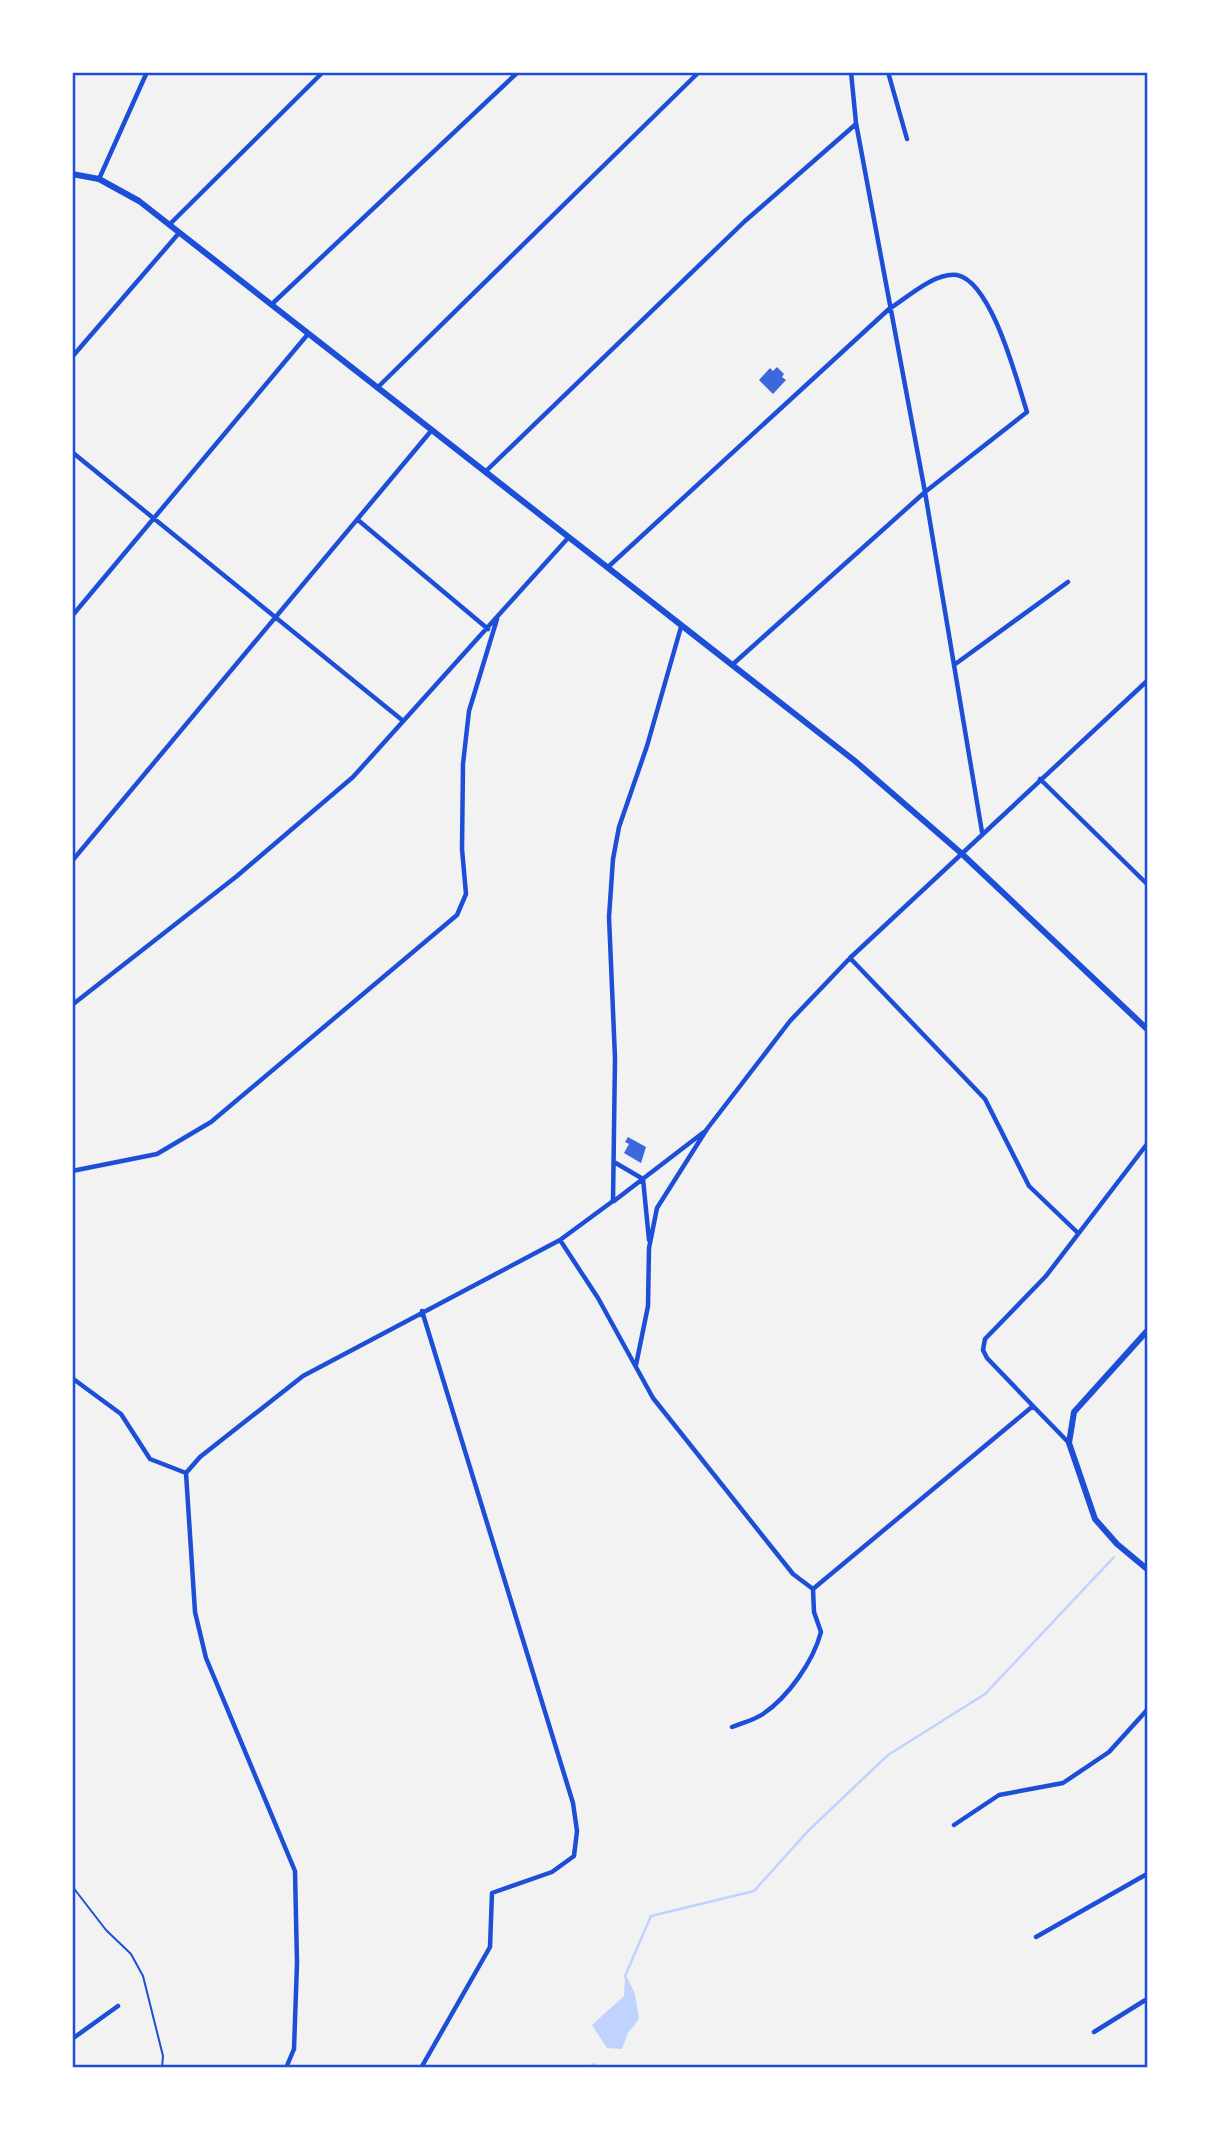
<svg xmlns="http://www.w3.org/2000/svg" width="1219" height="2140" viewBox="0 0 1219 2140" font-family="Barlow,sans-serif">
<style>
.water{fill:#bfd3fe}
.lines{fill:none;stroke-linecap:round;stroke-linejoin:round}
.stream{stroke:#bfd3fe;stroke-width:2.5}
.building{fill:#3d67dc}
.path{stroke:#1d4ed8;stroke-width:2}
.minor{stroke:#1d4ed8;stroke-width:4.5}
.tertiary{stroke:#1d4ed8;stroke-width:6}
.neatline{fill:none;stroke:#1d4ed8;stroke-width:2.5}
</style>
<rect width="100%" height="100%" fill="#f2f2f2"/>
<path class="water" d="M625 1973 635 1994 639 2019 628 2033 622 2049 607 2048 592 2025 624 1996Z"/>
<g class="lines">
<path class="stream" d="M625 1976 651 1916 754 1891 808 1831 888 1755 985 1694 1114 1557
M590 2068 594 2064"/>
</g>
<path class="building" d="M777 367 784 374 782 377 786 380 773 394 759 380 770 368 773 371Z
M628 1137 646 1147 641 1163 624 1153 629 1144 625 1142Z"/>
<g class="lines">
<path class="path" d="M72 1886 106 1930 131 1954 143 1976 163 2056 162 2068"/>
<path class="minor" d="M851 72 856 123 925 492 982 832
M888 72 907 139
M99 179 147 72
M169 225 323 72
M272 304 518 72
M72 357 179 233
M377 388 699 72
M72 452 402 720
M485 472 745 221 856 124
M358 520 488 629
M608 567 889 309C907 298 934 272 957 275 992 282 1017 381 1027 412L925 492 732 665
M72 616 308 334
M954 665 1068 582
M1040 779 1147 884
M72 861 431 431
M850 958 985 1099 1029 1186 1078 1233
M72 1005 237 876 353 777 568 538
M614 1162 643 1179 649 1240
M72 1171 157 1154 211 1122 457 915 466 894 462 849 463 764 469 711 497 619
M614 1201 704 1132
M560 1240 598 1298 653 1398 793 1574 813 1589
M636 1365 648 1306 649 1248 657 1208 707 1129 790 1021 850 958 1147 681
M72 1378 121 1414 150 1459 186 1473
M1033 1406 987 1358 983 1350 985 1339 1046 1276 1147 1144
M813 1589 1033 1406 1069 1443
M732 1727C742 1723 754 1720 763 1714 788 1697 813 1662 821 1632L814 1612 813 1589
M954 1825 999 1795 1063 1783 1109 1752 1147 1710
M1036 1937 1147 1874
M1094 2032 1147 1999
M72 2039 118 2006
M286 2068 294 2049 297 1963 295 1871 206 1658 195 1612 186 1473 200 1457 303 1376 560 1240 613 1201 615 1058 609 917 613 859 619 827 647 746 681 627
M421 2068 490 1947 492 1893 552 1872 574 1856 577 1831 573 1803 422 1311"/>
<path class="tertiary" d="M72 174 99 179 139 201 855 761 961 853 1147 1029
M1147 1331 1074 1412 1069 1443 1095 1519 1117 1544 1147 1569"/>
</g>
<rect width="1219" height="2140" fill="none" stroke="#ffffff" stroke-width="147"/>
<rect x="74" y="74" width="1072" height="1992" class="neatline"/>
</svg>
